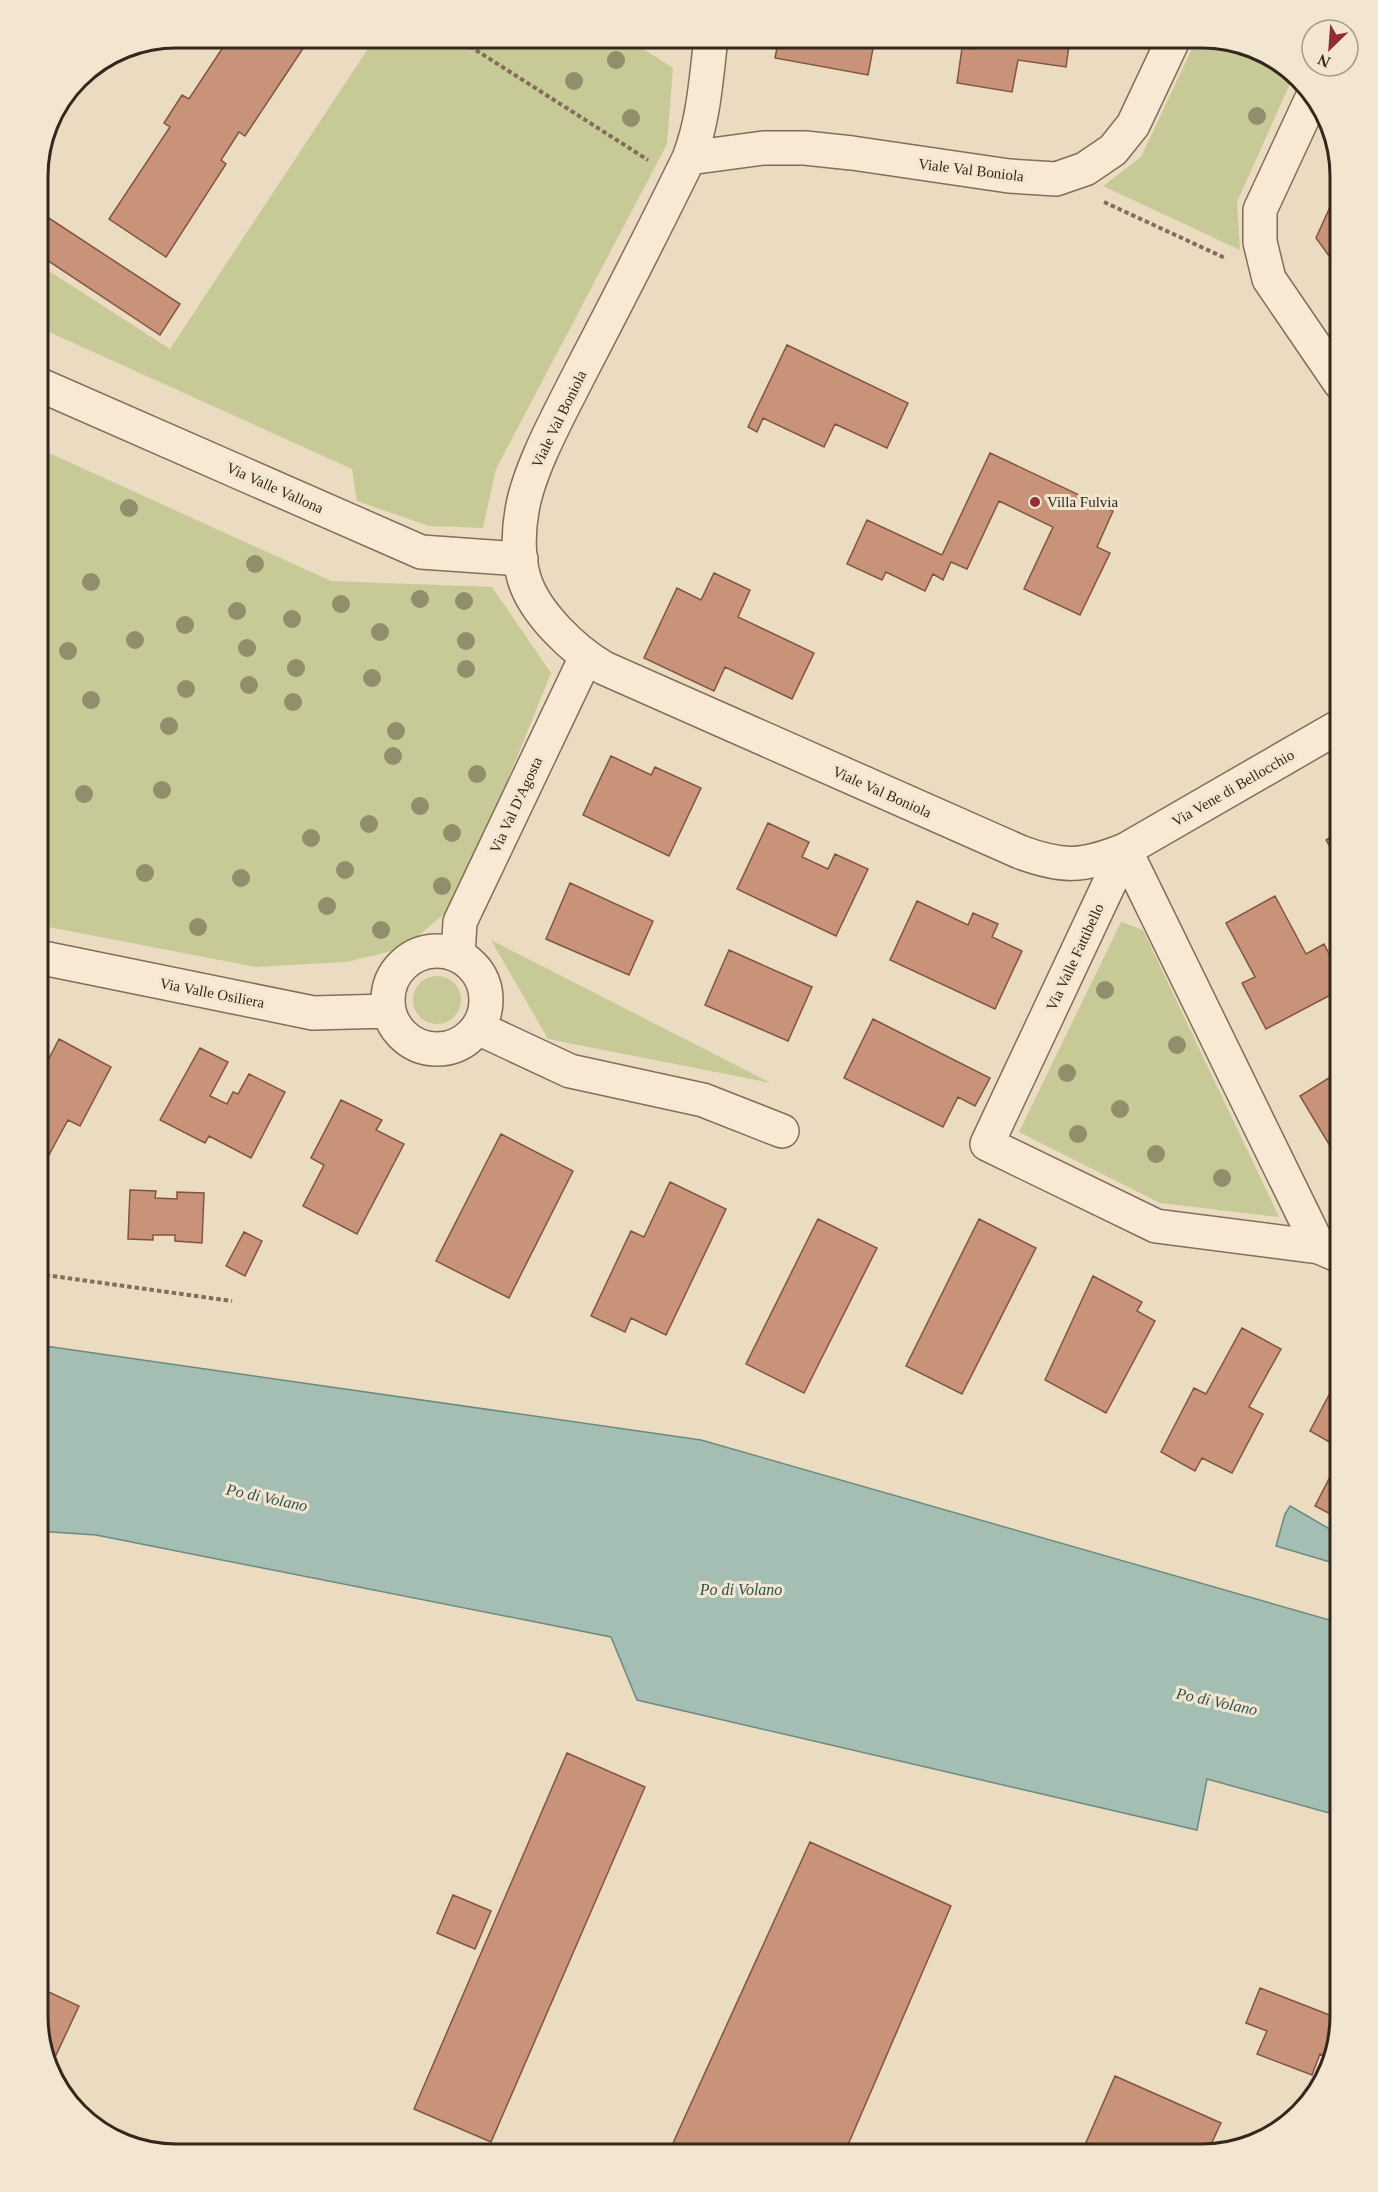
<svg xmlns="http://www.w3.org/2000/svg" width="1378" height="2192" viewBox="0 0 1378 2192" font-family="'Times New Roman',serif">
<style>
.green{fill:#c7c996}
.water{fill:#a4beb4;stroke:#6b8b81;stroke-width:1.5}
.building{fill:#c89379;stroke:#825541;stroke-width:1.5}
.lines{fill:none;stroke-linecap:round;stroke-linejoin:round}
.street-casing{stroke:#846d5a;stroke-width:36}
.path{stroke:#846d5a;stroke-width:4;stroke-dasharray:4.5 3;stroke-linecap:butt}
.street{stroke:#f7e9d4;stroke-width:33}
.tree{fill:#918f6b}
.poi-dot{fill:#902d36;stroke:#f3e6d0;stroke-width:2}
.labels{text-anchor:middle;stroke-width:6;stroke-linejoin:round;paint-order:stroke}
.street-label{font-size:15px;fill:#34271d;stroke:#f3e6d0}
.poi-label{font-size:15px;fill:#34271d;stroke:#f3e6d0;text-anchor:start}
.water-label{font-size:16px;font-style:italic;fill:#2d534e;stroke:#f3e6d0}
.rim{fill:none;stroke:#34271d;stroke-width:3}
</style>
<rect width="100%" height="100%" fill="#ebdbc1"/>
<path class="green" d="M375 38H626L673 68 667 144 496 469 483 528 429 526 357 501 352 469 38 327V264L170 349Z
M1197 38H1211L1279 61 1293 77 1237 202 1240 250 1103 186 1141 157Z
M38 448 331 581 492 587 551 673 476 859 444 914 404 948 346 962 256 967 38 925Z
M1121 922 1143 930 1279 1217 1160 1203 1019 1132Z
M491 940 771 1083 548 1039Z
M413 1000a24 24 0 1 1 48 0a24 24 0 1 1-48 0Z"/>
<path class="water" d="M38 1345 701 1440 1340 1623V1816L1207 1779 1197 1830 637 1700 611 1637 96 1535 38 1531Z
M1290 1506 1340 1535V1565L1276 1546 1285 1514Z"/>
<path class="building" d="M229 38H303L308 41 245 136 239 132 221 160 226 164 166 257 109 219 170 127 164 123 182 95 189 99Z
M779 38H875L868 75 775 58Z
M977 38H1070L1066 67 1018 60 1012 92 957 83 962 48 975 49Z
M1340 185V254L1332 260 1316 238Z
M38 211 180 304 160 335 38 254Z
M787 345 908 403 887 448 835 424 824 447 763 418 757 432 748 427Z
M990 453 1113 511 1097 547 1110 553 1080 615 1024 589 1053 527 999 501 967 569 951 562 943 580 933 574 925 591 886 572 882 580 847 564 867 520 942 555Z
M714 573 750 590 738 617 814 653 792 699 725 667 714 691 644 658 677 588 701 600Z
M611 756 651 775 655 767 701 788 669 856 583 815Z
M768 823 809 842 802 857 828 869 835 854 868 869 836 936 737 889Z
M1340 831V863L1326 840Z
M570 883 653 921 629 975 546 939Z
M1275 896 1306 954 1324 944 1340 975V990L1266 1029 1242 983 1255 977 1226 923Z
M917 901 968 925 973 913 998 924 992 937 1022 951 995 1009 890 960Z
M729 950 812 987 788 1041 705 1005Z
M873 1019 990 1078 975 1106 958 1097 943 1127 844 1078Z
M59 1039 111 1067 80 1126 68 1120 44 1164 38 1160V1080Z
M200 1048 228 1062 210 1096 227 1104 233 1092 238 1094 249 1074 285 1092 251 1158 209 1136 205 1143 160 1120Z
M1340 1071V1146L1333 1151 1300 1096Z
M341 1100 382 1120 376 1130 404 1144 357 1234 303 1206 324 1165 311 1158Z
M501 1134 573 1171 509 1298 436 1261Z
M670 1182 726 1209 666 1335 631 1318 625 1332 591 1316 631 1231 644 1237Z
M130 1190 156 1191 155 1198 177 1199V1192L204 1193 202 1243 175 1241V1235H153V1240L128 1239Z
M818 1219 877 1248 804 1393 746 1364Z
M979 1219 1036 1248 962 1394 906 1366Z
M244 1232 262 1241 245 1276 226 1266Z
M1093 1276 1142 1302 1137 1311 1155 1321 1106 1413 1045 1380Z
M1242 1328 1281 1349 1249 1407 1263 1414 1232 1473 1202 1458 1195 1471 1161 1452 1194 1388 1206 1394Z
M1340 1374V1448L1310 1431Z
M1330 1477 1340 1482V1519L1315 1506Z
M567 1753 645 1787 491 2142 414 2109Z
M810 1842 951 1906 844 2154H668Z
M453 1895 491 1911 475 1949 437 1933Z
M38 1987 79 2006 50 2068 38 2016Z
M1260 1988 1340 2019 1328 2057 1320 2054 1312 2075 1257 2054 1267 2031 1246 2023Z
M1115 2076 1221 2123 1207 2153 1081 2154Z"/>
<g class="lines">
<defs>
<path id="street" d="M711 38C706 79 704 119 689 158 654 230 617 302 580 373 561 411 528 470 522 511 518 532 518 558 524 578 534 613 575 651 604 668L1020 852C1063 868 1083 867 1125 850L1340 726
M1312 98 1260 210V242L1269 279 1340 383
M689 158 763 148H805L852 153 1009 176 1056 179 1085 169 1113 150 1133 125 1174 38
M38 384 421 552 521 559
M1125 850 987 1144 1156 1226 1319 1247 1340 1256
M1125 850 1319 1247
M388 1000a49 49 0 1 1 98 0a49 49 0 1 1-98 0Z
M458 955 460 922 586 657
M38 957 313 1013 388 1011
M478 1028 570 1071 703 1100 782 1131"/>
</defs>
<use href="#street" class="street-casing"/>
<path class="path" d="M457 38 648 160
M1104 202 1225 258
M38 1274 232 1301"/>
<use href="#street" class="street"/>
</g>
<g class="tree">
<circle cx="616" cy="60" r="9"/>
<circle cx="574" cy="81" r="9"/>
<circle cx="1257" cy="116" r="9"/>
<circle cx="631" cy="118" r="9"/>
<circle cx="129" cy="508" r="9"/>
<circle cx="255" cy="564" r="9"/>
<circle cx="91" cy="582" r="9"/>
<circle cx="420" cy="599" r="9"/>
<circle cx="464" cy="601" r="9"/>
<circle cx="341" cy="604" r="9"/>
<circle cx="237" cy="611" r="9"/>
<circle cx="292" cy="619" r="9"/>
<circle cx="185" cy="625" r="9"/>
<circle cx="380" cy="632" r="9"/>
<circle cx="135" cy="640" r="9"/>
<circle cx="466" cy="641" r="9"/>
<circle cx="247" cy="648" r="9"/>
<circle cx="68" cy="651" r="9"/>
<circle cx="296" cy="668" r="9"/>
<circle cx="466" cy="669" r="9"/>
<circle cx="372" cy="678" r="9"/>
<circle cx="249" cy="685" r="9"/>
<circle cx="186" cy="689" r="9"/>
<circle cx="91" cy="700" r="9"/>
<circle cx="293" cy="702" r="9"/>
<circle cx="169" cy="726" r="9"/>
<circle cx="396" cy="731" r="9"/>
<circle cx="393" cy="756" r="9"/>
<circle cx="477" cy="774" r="9"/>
<circle cx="162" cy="790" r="9"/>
<circle cx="84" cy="794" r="9"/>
<circle cx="420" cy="806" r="9"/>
<circle cx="369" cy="824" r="9"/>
<circle cx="452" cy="833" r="9"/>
<circle cx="311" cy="838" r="9"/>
<circle cx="345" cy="870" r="9"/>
<circle cx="145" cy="873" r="9"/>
<circle cx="241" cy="878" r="9"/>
<circle cx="442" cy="886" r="9"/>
<circle cx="327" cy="906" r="9"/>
<circle cx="198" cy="927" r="9"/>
<circle cx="381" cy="930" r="9"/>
<circle cx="1105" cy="990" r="9"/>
<circle cx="1177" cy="1045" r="9"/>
<circle cx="1067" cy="1073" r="9"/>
<circle cx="1120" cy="1109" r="9"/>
<circle cx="1078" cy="1134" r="9"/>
<circle cx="1156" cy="1154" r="9"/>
<circle cx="1222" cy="1178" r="9"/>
</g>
<circle class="poi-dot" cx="1035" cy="502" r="6"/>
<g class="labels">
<g class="street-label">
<text transform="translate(971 170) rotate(7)" y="5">Viale Val Boniola</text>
<text transform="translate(559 419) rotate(-64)" y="5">Viale Val Boniola</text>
<text transform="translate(275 488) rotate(24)" y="5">Via Valle Vallona</text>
<text transform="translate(1233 788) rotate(-30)" y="5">Via Vene di Bellocchio</text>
<text transform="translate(882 792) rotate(24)" y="5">Viale Val Boniola</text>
<text transform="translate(516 805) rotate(-65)" y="5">Via Val D'Agosta</text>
<text transform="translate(1075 957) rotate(-65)" y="5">Via Valle Fattibello</text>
<text transform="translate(212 993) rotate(11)" y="5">Via Valle Osiliera</text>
</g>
<g class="poi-label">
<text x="1047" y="507">Villa Fulvia</text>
</g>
<g class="water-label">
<text transform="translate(267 1497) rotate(12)" y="6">Po di Volano</text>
<text x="741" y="1595">Po di Volano</text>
<text transform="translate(1217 1701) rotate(12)" y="6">Po di Volano</text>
</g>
</g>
<path d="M0 0H1378V2192H0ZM176 48H1202A128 128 0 0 1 1330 176V2016A128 128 0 0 1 1202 2144H176A128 128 0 0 1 48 2016V176A128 128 0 0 1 176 48Z" fill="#f3e6d0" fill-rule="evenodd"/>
<path class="rim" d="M176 48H1202A128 128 0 0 1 1330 176V2016A128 128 0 0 1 1202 2144H176A128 128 0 0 1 48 2016V176A128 128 0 0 1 176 48Z"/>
<g transform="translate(1330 48) rotate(205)"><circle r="28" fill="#f3e6d0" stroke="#a79a88" stroke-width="1.5"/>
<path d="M0-4.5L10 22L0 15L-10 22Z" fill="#902d36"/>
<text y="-9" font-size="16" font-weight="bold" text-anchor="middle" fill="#34271d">N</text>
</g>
</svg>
